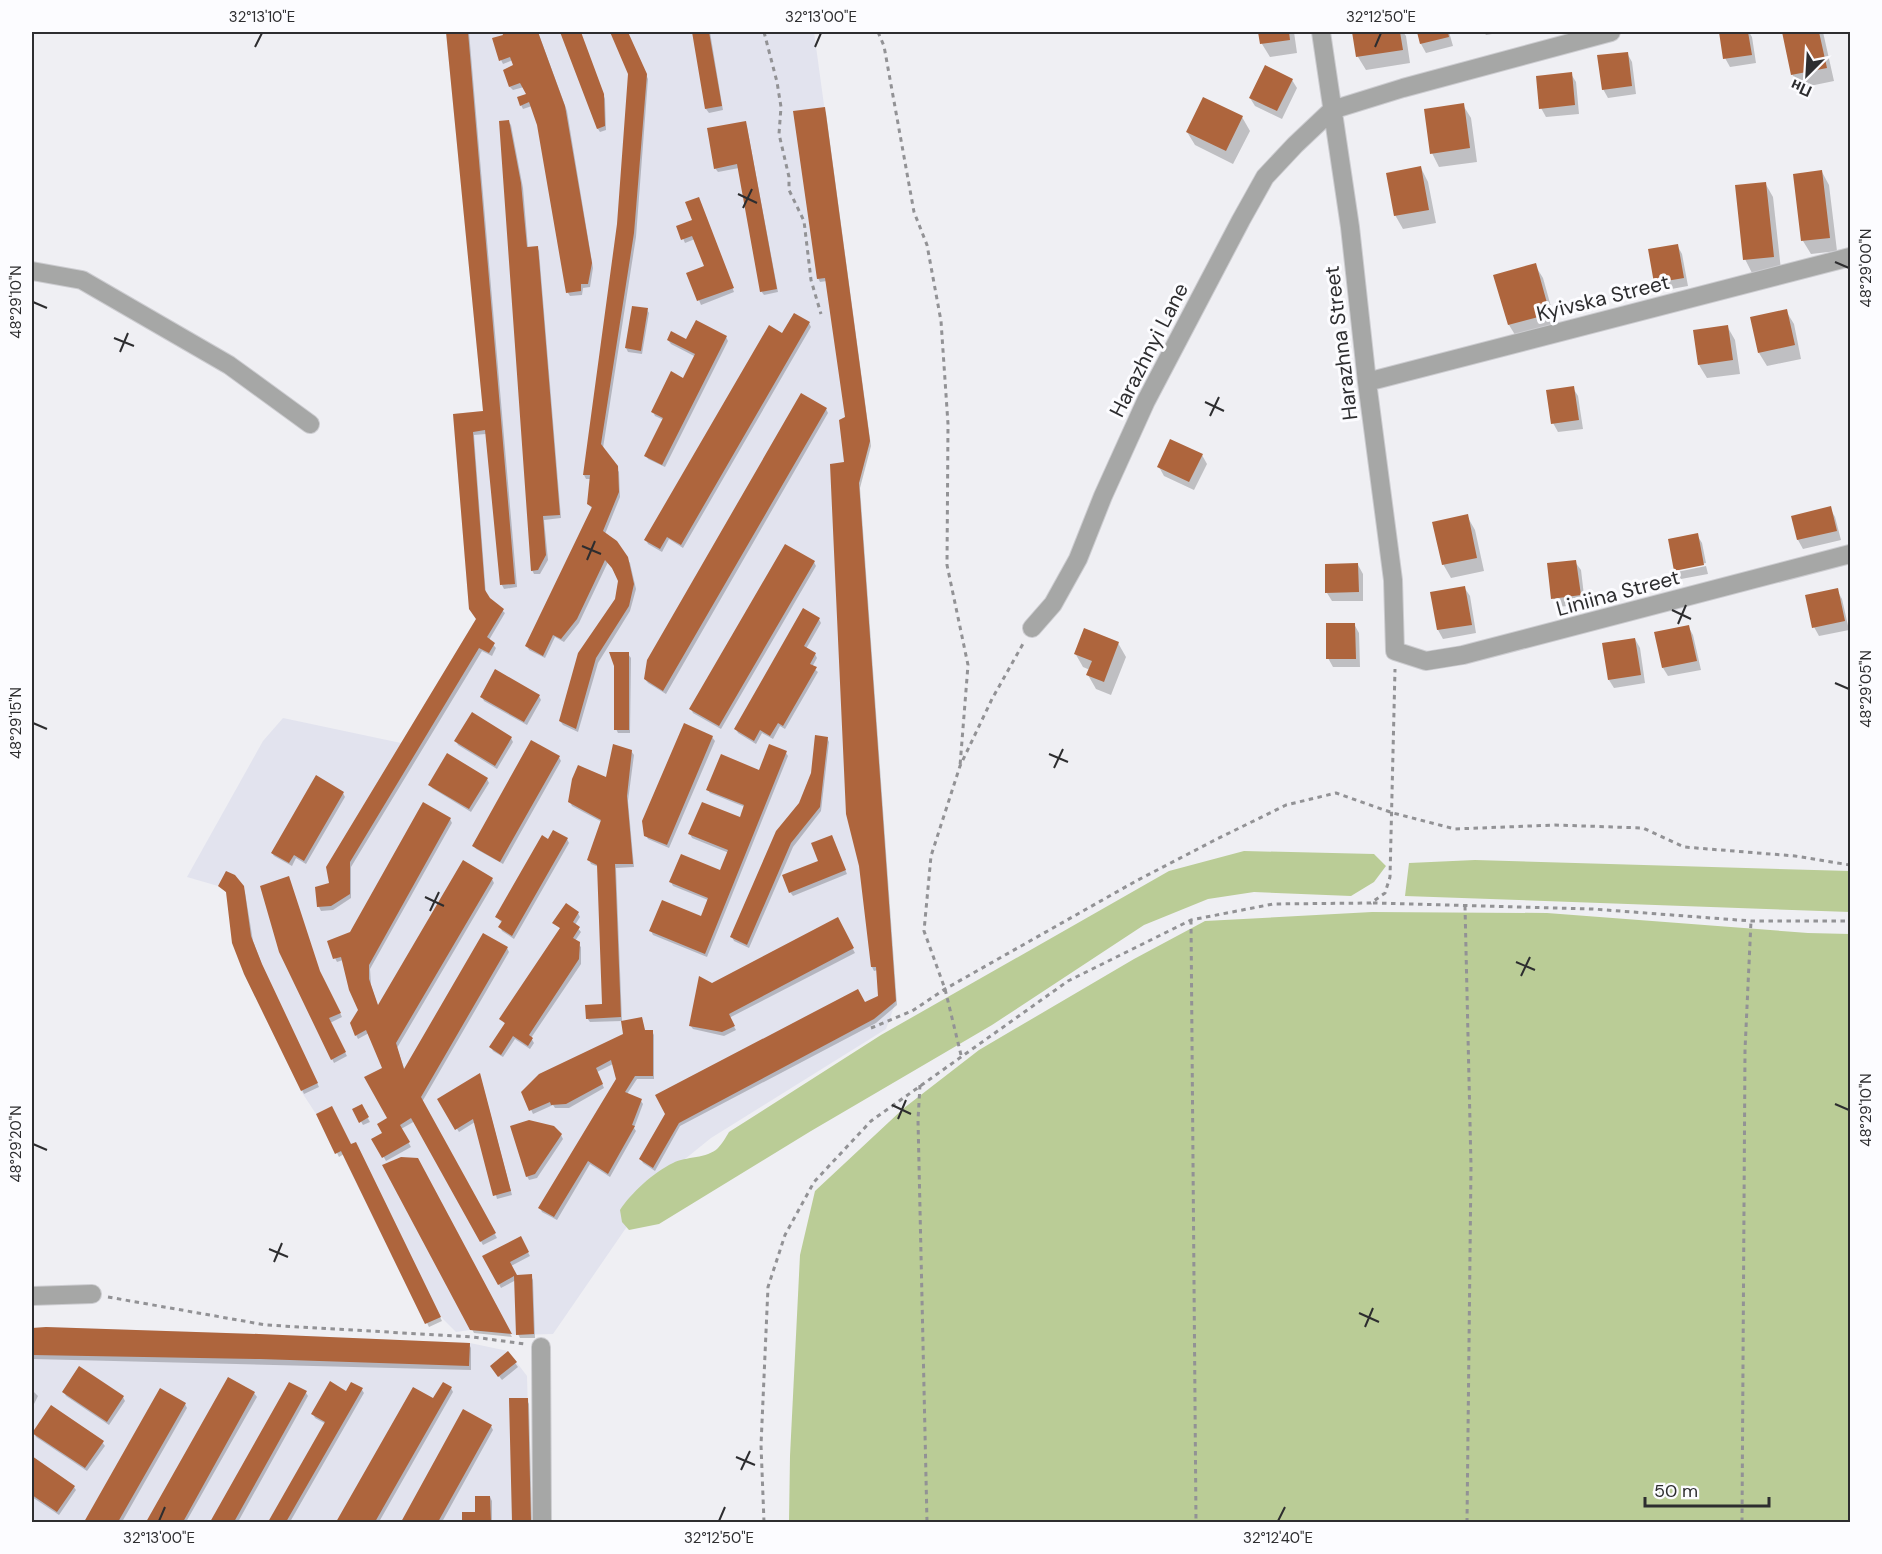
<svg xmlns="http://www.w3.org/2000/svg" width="1882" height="1554" viewBox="0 0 1882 1554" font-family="'DM Sans',sans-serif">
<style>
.built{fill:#e2e3ee}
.green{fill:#bacc96}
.shadow{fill:#0003}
.building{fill:#ae653d}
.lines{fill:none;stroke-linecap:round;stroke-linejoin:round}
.minor-casing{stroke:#ccccd0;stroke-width:20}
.path{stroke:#929295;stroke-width:3;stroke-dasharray:4.5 4.5;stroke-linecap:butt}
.minor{stroke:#a6a7a6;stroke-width:18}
.ticks{fill:none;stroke:#2d2d2f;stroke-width:2}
.labels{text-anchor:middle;stroke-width:6;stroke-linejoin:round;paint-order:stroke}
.street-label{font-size:21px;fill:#2d2d2f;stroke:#fcfcff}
.neatline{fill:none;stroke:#2d2d2f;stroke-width:2}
.ticks-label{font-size:15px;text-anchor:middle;fill:#2d2d2f}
</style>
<rect width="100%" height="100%" fill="#efeff3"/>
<path class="built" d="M446 32H814L870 441 859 483 896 1001 886 1029 711 1138 659 1180 553 1334 516 1335 470 1330 456 1332 441 1317 425 1324 341 1152 335 1154 316 1114 301 1091 244 974 226 892 218 886 187 877 263 741 283 718 401 743 476 619 469 609 453 414 483 411Z
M46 1327 259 1334 470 1343 508 1351 527 1376 531 1522H32V1328Z"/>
<path class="green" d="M1244 851 1374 854 1386 866 1374 882 1351 896 1254 892 1208 899 1144 925 992 1025 811 1131 659 1224 629 1230 622 1222 620 1210C631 1193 654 1172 673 1163 686 1156 707 1159 718 1148 722 1144 726 1137 729 1132L881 1035 1169 871Z
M1475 860 1850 871V912L1405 896 1409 863Z
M1372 912 1547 913 1808 933 1850 934V1522H789L790 1456 800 1255 815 1191 904 1108 979 1050 1134 959 1205 921Z"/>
<path class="shadow" d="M447 32H469L517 587 504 589 502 585 486 434 474 435 486 596 505 613 489 640 496 648 492 656 482 651 351 867V898L333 910 321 911 319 907 330 885 477 619 454 416 484 413Z
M503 32H538L567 111 593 268 590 287 583 288 582 295 570 296 568 293 539 125 532 106 523 109 521 105 528 95 524 87 513 90 510 87 504 70 515 65 513 60 503 64 501 60 505 36Z
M561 32H580L605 99 606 130 600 132 598 129Z
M611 32H627L648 79 636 237 603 448 619 472 620 497 605 534 616 542 630 563 636 589 630 611 598 663 578 732 563 725 560 721 616 599 620 581 608 562 579 623 564 642 555 637 545 658 529 650 527 646 593 509 588 504 591 479H586L584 475 618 224 630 74Z
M693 32H710L723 110 709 113 706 109Z
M1260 32H1294L1297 53 1270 57 1262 44Z
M1354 32H1403L1406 36 1410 63 1366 70 1358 57Z
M1418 32H1449L1453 46 1426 53 1421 44Z
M1484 32H1504L1486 35Z
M1721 32H1749L1752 37 1756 63 1730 67 1725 58Z
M1783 32H1823L1834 81 1800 88 1792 74Z
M1627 53 1632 62 1636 94 1608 98 1603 89Z
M1571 74 1576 82 1579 114 1546 117 1541 108Z
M1292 80 1297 88 1282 119 1255 106 1250 98Z
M1463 105 1471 118 1477 162 1439 167 1432 153Z
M824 109 826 113 871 446 860 488 897 1005 876 1023 680 1126 655 1171 643 1163 641 1159 667 1114 864 1004 879 997 878 970 874 971 872 967 846 464V418L827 281 820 282 818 278Z
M1242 117 1250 131 1233 164 1195 145 1187 132Z
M508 121 511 125 523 188 528 248 537 247 539 251 561 518 544 520 548 560 540 574H534L532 570Z
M745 123 747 127 778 292 764 295 761 291 739 168 718 172 715 168Z
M1421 168 1428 182 1436 223 1403 229 1395 215Z
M1822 172 1829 185 1837 251 1811 254 1803 241Z
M1765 183 1773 197 1781 270 1752 273 1745 259Z
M700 203 734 292 701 305 688 273 706 267 695 239 685 243 678 227 694 221Z
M1677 245 1682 254 1688 286 1660 291 1655 283 1649 250Z
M1535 265 1543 278 1557 328 1517 338 1509 325 1495 276Z
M647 310 649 313 642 354 628 352 626 348Z
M1786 311 1794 324 1801 359 1767 366 1759 353Z
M809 323 811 327 683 548 669 539 662 552 648 544 646 540 783 335Z
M1727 326 1735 340 1740 374 1707 378 1699 365Z
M726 337 728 341 665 467 648 459 646 455 664 420 655 416 653 412 684 380 696 357 671 344 668 340 687 341Z
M1573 388 1578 396 1583 429 1558 432 1553 423Z
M826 409 828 413 666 694 648 683 645 679Z
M1202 455 1207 464 1194 490 1164 476 1159 467Z
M1830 508 1835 517 1841 540 1803 549 1798 540 1793 517Z
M1467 516 1475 530 1484 571 1451 578 1443 564Z
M1697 535 1702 543 1706 563 1676 569V572L1670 540Z
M814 562 816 566 721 729 693 713 691 709Z
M1575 562 1581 570 1585 604 1558 607 1553 598Z
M1358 565 1363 574V601H1332L1327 593Z
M1706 566 1708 574 1681 579 1677 572Z
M1464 587 1470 596 1476 633 1443 639 1438 630 1432 593Z
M1837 590 1842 599 1849 630 1819 636 1814 627Z
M819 619 821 623 806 649 815 654 817 658 812 667 818 672 785 729 780 726 773 739 762 733 756 744 738 733 736 729Z
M1354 624 1359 633 1360 667H1333L1328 658Z
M1688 626 1693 635 1701 670 1668 676 1663 668Z
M1635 639 1640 648 1645 683 1614 688 1609 680Z
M1118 643 1126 657 1111 695 1096 689 1088 675 1090 670 1083 667 1075 653Z
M628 654 631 658 630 733H618L616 729Z
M539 696 541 700 527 725 484 701 482 697Z
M472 714 511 738 513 742 497 769 458 745 456 741Z
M712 737 715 741 669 848 648 839 646 835Z
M827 738 829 742 821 811 793 847 749 948 734 941 732 937 800 804Z
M631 751 634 755 628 801 634 867 616 868 622 1021 590 1022 587 1018 604 1006 599 867 591 864 589 860 602 822 572 806 570 802 607 779Z
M786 753 788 756 707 957 653 935 651 931 701 918 708 900 673 886 671 882 721 872 729 853 692 838 690 834 740 819 745 807 710 793 708 790 760 772Z
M559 757 561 761 503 864 476 849 474 846Z
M487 779 489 783 471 812 432 788 430 785Z
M343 793 345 797 306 864 296 858 292 866 274 856 272 853Z
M450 819 452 823 370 969 371 985 378 1007 492 879 494 883 397 1048 405 1071 507 948 509 952 422 1102 497 1238 483 1245 415 1121 401 1129 411 1147 386 1161 374 1140 384 1133 389 1119 384 1069 369 1033 358 1039 356 1035 352 1023 360 1010 343 960 337 962 335 958 351 933Z
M567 839 569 843 514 939 502 931 500 927 502 923 497 917 549 841Z
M833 840 847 874 793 896 790 892 820 862Z
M220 886 243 887 245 892 253 941 264 970 319 1087 304 1094 246 973 228 894Z
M578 913 580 917 575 925 581 932 575 941 581 947V964L531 1038 534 1043 530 1049 515 1039 503 1057 493 1051 491 1047 506 1025 501 1019 561 929 554 923Z
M837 919 855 953 729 1018 736 1030 724 1036 693 1029 690 1025 711 985Z
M322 976 342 1017 330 1023 347 1056 334 1063 332 1059Z
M642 1019 645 1032 652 1031 654 1035V1079H637L627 1094 641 1101 643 1104 634 1128 636 1131 610 1177 590 1164 557 1220 542 1212 540 1208 618 1079 613 1064 597 1072 604 1088 569 1108H555L553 1105 533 1114 523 1092 625 1035Z
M481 1079 512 1195 497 1199 475 1122 459 1132 439 1100Z
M361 1106 370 1122 363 1125 354 1109Z
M318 1115 350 1146 355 1144 442 1321 429 1327 344 1154 339 1157Z
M561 1135 563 1139 537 1178 529 1180 527 1176Z
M417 1160 512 1337 474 1333 384 1166Z
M520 1238 530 1256 511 1266 516 1276H531L533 1280 535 1338H520L518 1334 516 1280 501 1288 484 1256Z
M32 1329 469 1344 471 1348V1370L32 1359Z
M508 1353 518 1367 502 1380 494 1370Z
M228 1379 254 1393 257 1397 186 1522H148Z
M289 1384 306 1393 308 1396 238 1522H212Z
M352 1384 362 1390 364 1393 290 1522H269L326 1424 315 1418 313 1414 347 1393Z
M451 1388 453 1392 379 1522H338L414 1389 433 1400Z
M32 1390 38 1396 32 1408Z
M161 1390 185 1404 187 1408 122 1522H85Z
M64 1392 123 1397 125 1401 109 1425 66 1396Z
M511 1399 527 1400 529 1404 532 1522H513Z
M464 1411 491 1426 493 1430 442 1522H402Z
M34 1433 102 1442 105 1446 87 1471 36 1437Z
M32 1458 74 1487 76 1490 59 1515 32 1497Z
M490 1497 492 1501V1522H463V1514H476Z"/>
<path class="building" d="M446 32H468L515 584 500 585 485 430 473 432 485 590 490 598 504 609 487 637 495 643 489 653 479 648 350 862V894L331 906 317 907 315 887 329 883 326 867 476 619 469 609 453 414 483 411Z
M502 32H538L565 106 592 263 588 284H581V291L566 293 537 125 529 102 520 106 517 97 526 94 520 83 509 87 503 70 513 65 510 57 499 61 492 38 503 35Z
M560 32H581L604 94 605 126 597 129Z
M610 32H628L647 74 634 233 601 444 618 466 619 492 603 531 617 541 628 557 634 584 629 606 596 658 576 729 559 721 578 653 615 599 618 581 612 568 605 560 577 619 561 639 553 635 543 656 525 646 592 507 587 504 590 475H583L617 224 628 74Z
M692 32H709L722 106 705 109Z
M1258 32H1289L1290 40 1260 44Z
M1352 32H1400L1403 50 1356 57Z
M1417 32H1448L1449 37 1420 44Z
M1719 32H1748L1752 55 1723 59Z
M1782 32H1819L1827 68 1791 75Z
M1628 52 1632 86 1602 90 1597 55Z
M1265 65 1293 79 1277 111 1249 98Z
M1572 72 1575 105 1539 109 1536 76Z
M1203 97 1243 116 1226 151 1186 132Z
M1464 103 1470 148 1430 154 1424 109Z
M825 107 870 441 859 483 896 1001 874 1019 679 1123 653 1168 639 1159 665 1114 655 1095 858 989 865 1002 878 996 876 967H871L859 866 846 814 830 464 844 462 839 420 845 417 825 278 817 279 793 111Z
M509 120 521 183 527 247 538 246 560 515 543 516 546 555 538 570 531 571 499 121Z
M746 121 777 289 760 292 737 164 714 169 707 128Z
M1421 166 1429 210 1394 216 1386 173Z
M1822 170 1830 238 1801 241 1793 174Z
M1766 182 1774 257 1743 260 1735 185Z
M699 197 734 288 697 301 686 273 704 266 692 236 681 240 676 226 692 220 685 202Z
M1678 244 1684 278 1654 283 1648 249Z
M1536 263 1550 314 1508 325 1493 275Z
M632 306 648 308 641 351 625 348Z
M1787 309 1795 345 1758 353 1750 317Z
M794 313 810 322 681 545 667 537 660 549 644 540 769 325 782 333Z
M696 320 727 336 662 465 644 456 663 418 651 412 671 371 683 378 695 354 667 340 671 331 686 339Z
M1728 325 1733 360 1698 365 1693 330Z
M1574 386 1579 420 1551 424 1546 390Z
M801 393 827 408 663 691 644 679 647 660Z
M1170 439 1203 454 1189 482 1157 467Z
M1831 506 1837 531 1797 540 1791 516Z
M1468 514 1477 558 1442 565 1432 522Z
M1698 533 1704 565 1674 571 1668 539Z
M785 544 815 561 719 726 689 709Z
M1576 560 1581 595 1551 599 1547 563Z
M1358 563 1359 592 1325 593V564Z
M1465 586 1472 625 1437 630 1430 592Z
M1838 588 1845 621 1812 628 1805 595Z
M803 608 820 618 804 646 816 653 810 664 817 667 783 726 778 723 770 736 760 730 754 741 734 729Z
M1326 623H1355L1356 659H1326Z
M1689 625 1697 661 1662 668 1654 632Z
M1084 628 1119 642 1104 682 1086 675 1092 661 1074 654Z
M1635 638 1641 675 1608 680 1602 643Z
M609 652H629V730H614V666Z
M495 669 540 695 524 722 480 697Z
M472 712 512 737 495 766 454 741Z
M684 723 713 736 667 845 644 836 642 821Z
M815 735 828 737 820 807 791 843 747 945 730 937 776 831 799 803 811 773Z
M531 740 560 756 500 862 472 846Z
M613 744 632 750 627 796 633 864H615L621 1017 586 1019 585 1005 602 1004 597 865 587 860 601 820 568 802 572 779 578 765 606 777Z
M769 744 787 751 705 954 649 931 662 900 701 916 708 898 669 882 681 854 720 870 728 850 688 834 702 802 740 817 744 805 706 790 721 754 759 770Z
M447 753 488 778 469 809 428 785Z
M316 775 344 792 304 861 294 855 289 863 271 853Z
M423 802 451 818 369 965V979L378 1005 463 860 493 878 396 1043 404 1069 483 933 508 947 421 1097 496 1233 480 1242 411 1118 400 1125 410 1142 382 1158 371 1139 382 1133 377 1124 387 1118 364 1077 382 1068 366 1030 355 1036 350 1023 358 1010 349 990 341 957 333 959 327 941 350 932Z
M553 830 568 838 512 936 498 927 502 921 495 917 542 835 548 839Z
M832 835 846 870 789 893 782 875 818 861 811 843Z
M226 871 235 875 244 886 251 936 262 964 318 1083 301 1091 244 974 232 943 226 892 218 886Z
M289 876 320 971 341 1013 329 1018 346 1052 331 1060 279 952 260 886Z
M566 903 579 912 573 922 580 927 573 938 580 942 579 959 529 1035 533 1038 528 1046 513 1036 501 1055 489 1047 505 1023 499 1019 560 928 552 923Z
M838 917 854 948 729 1014 735 1026 722 1032 689 1026 699 976 712 983Z
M642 1017 645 1030H653V1076H635L625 1092 642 1099 632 1125 635 1126 608 1174 588 1161 554 1217 538 1208 616 1079 611 1060 596 1068 603 1084 566 1104 551 1105 550 1102 529 1111 521 1092 539 1074 623 1034 621 1021Z
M480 1073 511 1191 493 1196 473 1119 455 1130 437 1099Z
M362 1104 369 1117 359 1123 352 1109Z
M332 1106 351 1144 356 1142 441 1317 425 1324 341 1151 335 1154 316 1114Z
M529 1120 554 1126 562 1134 535 1174 526 1177 510 1126Z
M401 1157 418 1158 512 1334 470 1330 382 1165Z
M521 1236 529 1252 510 1262 517 1275 532 1274 534 1334 516 1335 514 1276 498 1285 482 1256Z
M46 1327 259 1334 470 1343 469 1366 260 1359 32 1355V1328Z
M508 1351 517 1362 498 1377 490 1366Z
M79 1366 124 1396 107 1422 62 1392Z
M228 1377 255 1392 183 1522H146Z
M330 1381 346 1391 351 1382 363 1388 286 1522H268L325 1422 311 1414Z
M289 1382 307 1391 234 1522H210Z
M443 1382 452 1387 375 1522H336L413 1387 433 1398Z
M160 1388 186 1403 118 1522H84Z
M509 1398H528L531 1522H512Z
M51 1405 104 1441 85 1468 32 1433Z
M463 1409 492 1425 438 1522H401Z
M32 1456 75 1486 57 1512 32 1495Z
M475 1496H490L491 1522H462V1512H475Z"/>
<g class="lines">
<defs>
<path id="minor" d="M1321 32 1350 227 1367 382 1393 580 1395 651 1426 661 1463 655 1850 554
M32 271 82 280 229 365 310 424
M1367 382 1850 257
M1032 628 1053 604 1078 559 1103 496 1146 401 1241 220 1265 177 1295 145 1332 110 1403 88 1611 32
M32 1296 92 1294
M541 1347 542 1522"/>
</defs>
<use href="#minor" class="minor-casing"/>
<path class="path" d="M673 32 674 33
M764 32 777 82 781 107 779 134 789 177V190L804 221 811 280 821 314
M878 32 884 46 914 212 927 245 941 321 948 424 947 565 968 665 960 766
M1373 903 1593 909 1751 921H1850
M1465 906 1471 1166 1467 1522
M1191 920 1196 1522
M871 1028 912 1011 945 989 1136 881 1215 840 1286 805 1336 793 1393 813 1455 829 1555 825 1643 828 1684 847 1795 856 1850 865
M961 1055 945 989 924 931 931 856 960 766 992 699 1024 642
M920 1085 918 1120 927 1522
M108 1297 266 1325 473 1337 525 1344
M764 1522 761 1445 768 1287 785 1235 814 1182 871 1121 1068 981 1191 920 1273 904 1371 903 1385 893 1390 877 1395 669
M1742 1522 1745 1050 1751 921"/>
<use href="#minor" class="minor"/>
</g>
<path class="ticks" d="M255 47 262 33M815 47 821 33M1375 47 1381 33M738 194 757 203M743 208 752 189M1835 262 1849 268M33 302 47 308M114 338 134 346M120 352 128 333M1205 402 1224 411M1210 416 1219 397M582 546 601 554M587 560 595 541M1672 610 1691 619M1678 624 1686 605M1835 683 1849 689M33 723 47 729M1049 754 1068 762M1054 768 1063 749M425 897 444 906M430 911 439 892M1516 962 1535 970M1521 976 1530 957M1835 1104 1849 1110M892 1105 911 1114M898 1119 906 1100M33 1144 47 1150M269 1249 288 1257M274 1262 282 1243M1359 1313 1379 1322M1365 1327 1373 1308M736 1457 755 1465M741 1470 750 1451M159 1521 165 1507M719 1521 725 1507M1278 1521 1285 1507"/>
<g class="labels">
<g class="street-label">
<text transform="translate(1603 298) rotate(-14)" y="7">Kyivska Street</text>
<text transform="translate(1341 343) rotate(-97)" y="7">Harazhna Street</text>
<text transform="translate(1149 350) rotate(-63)" y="7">Harazhnyi Lane</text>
<text transform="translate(1618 593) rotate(-15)" y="7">Liniina Street</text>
</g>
</g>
<rect width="1882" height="1554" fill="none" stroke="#fcfcff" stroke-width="66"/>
<g transform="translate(1807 75) rotate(204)" stroke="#fcfcff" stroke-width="4.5" paint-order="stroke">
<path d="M0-4.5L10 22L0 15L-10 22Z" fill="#2d2d2f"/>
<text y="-9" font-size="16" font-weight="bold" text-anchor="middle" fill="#2d2d2f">Пн</text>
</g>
<path d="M1645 1497v9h124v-9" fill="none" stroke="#2d2d2f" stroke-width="3"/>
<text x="1654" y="1497" font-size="18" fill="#2d2d2f" stroke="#fcfcff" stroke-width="4.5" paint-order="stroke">50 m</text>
<rect x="33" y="33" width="1816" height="1488" class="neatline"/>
<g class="ticks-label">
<text x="262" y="22">32°13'10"E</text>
<text x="821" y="22">32°13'00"E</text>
<text x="1381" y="22">32°12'50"E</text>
<text transform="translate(1866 268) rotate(-90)" y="5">48°29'00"N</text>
<text transform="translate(16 302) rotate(-90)" y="5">48°29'10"N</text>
<text transform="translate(1866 689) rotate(-90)" y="5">48°29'05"N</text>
<text transform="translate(16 723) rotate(-90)" y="5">48°29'15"N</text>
<text transform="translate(1866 1110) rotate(-90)" y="5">48°29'10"N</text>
<text transform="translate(16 1144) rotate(-90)" y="5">48°29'20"N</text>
<text x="159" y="1543">32°13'00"E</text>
<text x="719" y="1543">32°12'50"E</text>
<text x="1278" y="1543">32°12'40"E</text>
</g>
</svg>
